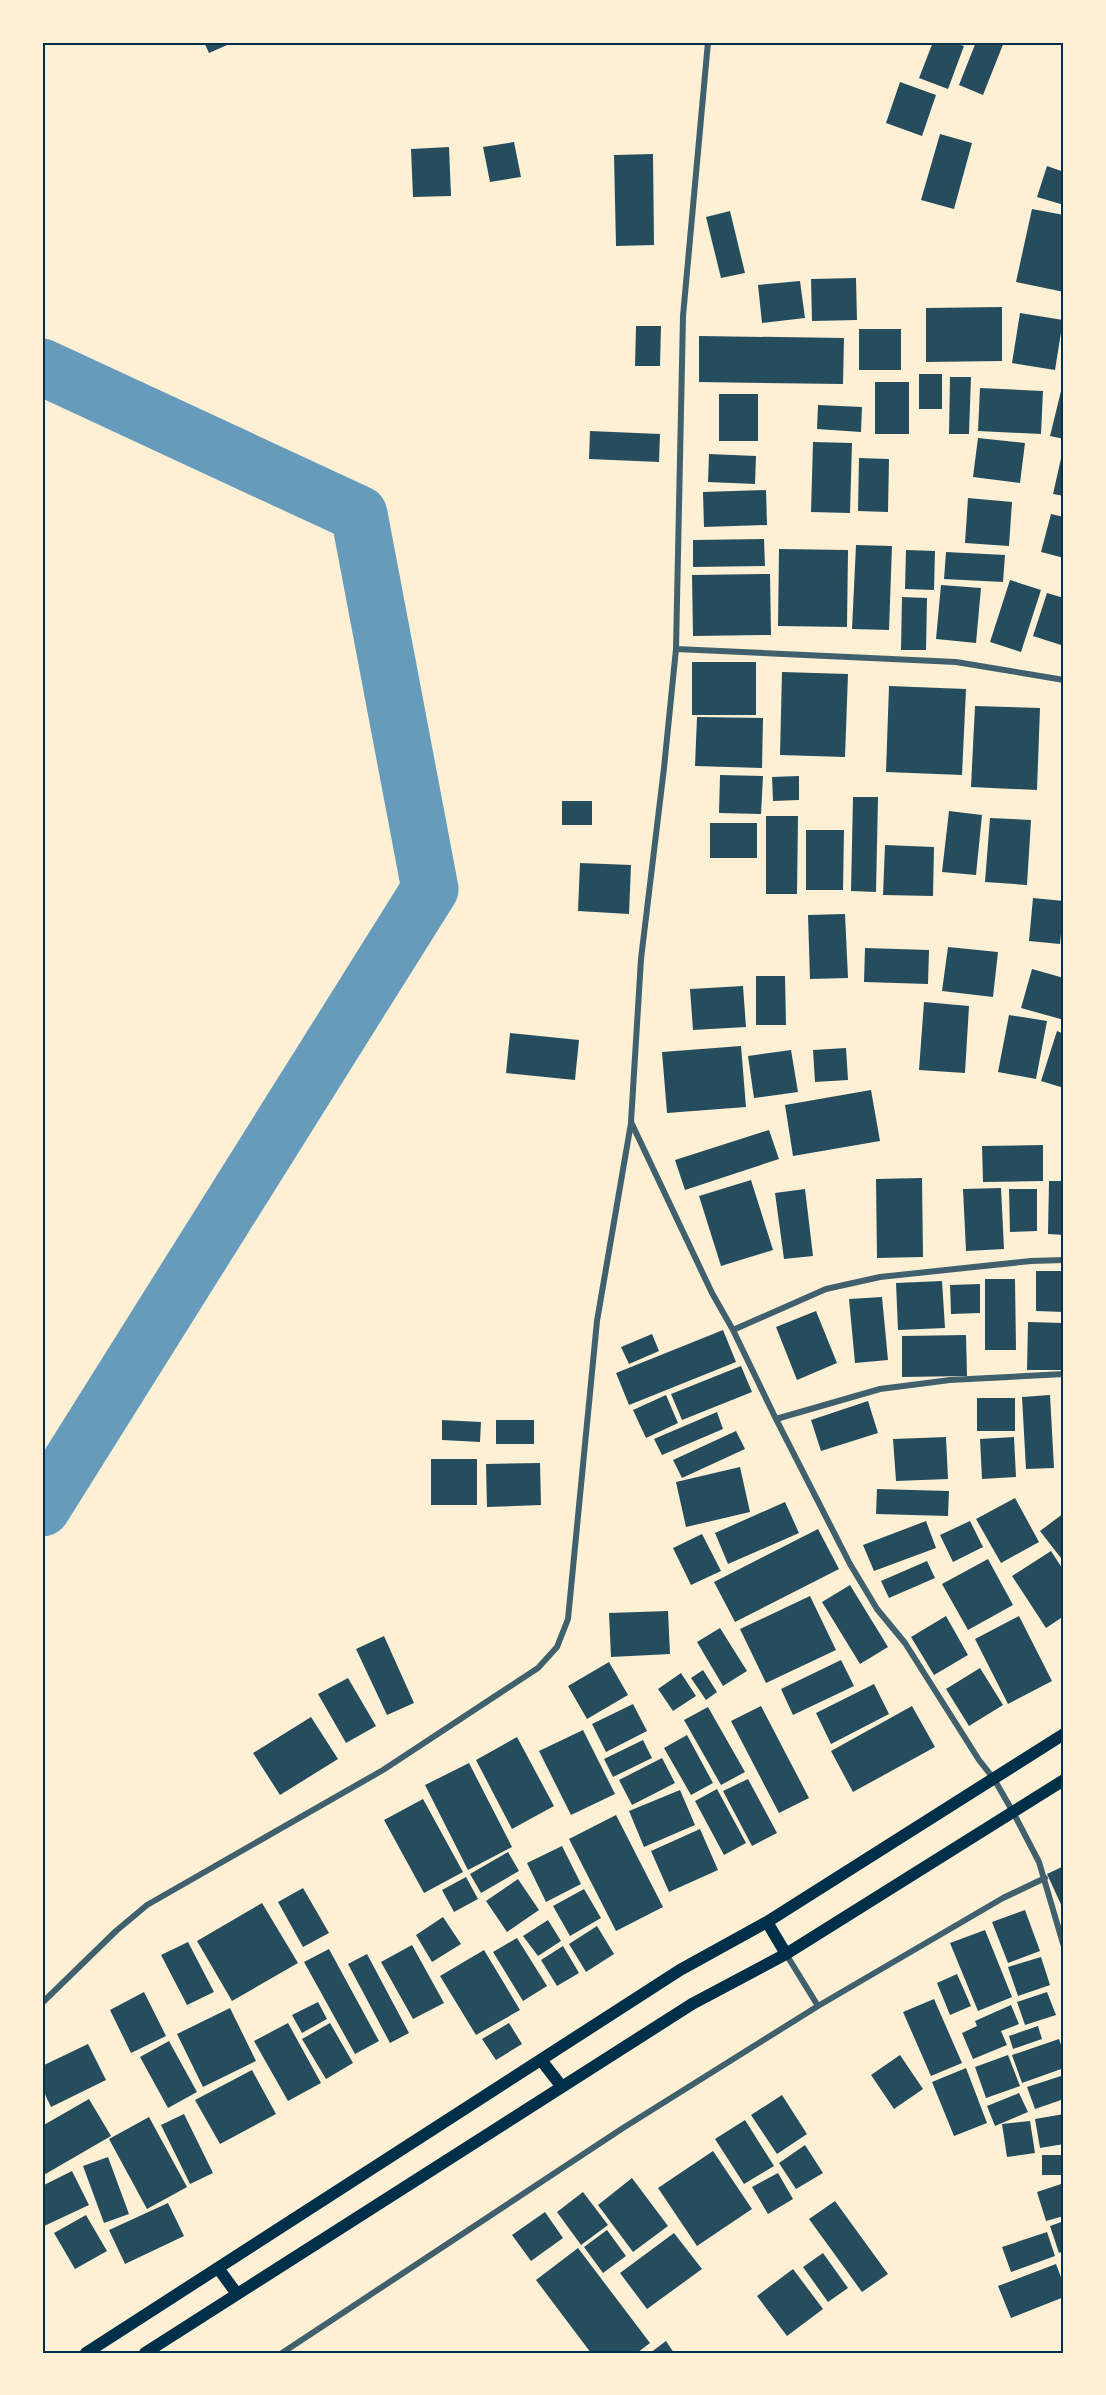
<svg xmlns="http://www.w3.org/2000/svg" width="1106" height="2395" viewBox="0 0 1106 2395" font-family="'Exo 2',sans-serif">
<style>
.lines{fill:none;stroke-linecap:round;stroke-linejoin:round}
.river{stroke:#669bbc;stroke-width:57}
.building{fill:#264d5e}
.minor{stroke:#3f606c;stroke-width:6}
.secondary{stroke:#003049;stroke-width:12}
.neatline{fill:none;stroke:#003049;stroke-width:2}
</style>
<rect width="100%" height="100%" fill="#fdf0d5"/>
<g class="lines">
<path class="river" d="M42 367 359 514 430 889 42 1508"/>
</g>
<path class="building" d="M204 42H234L209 53Z
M933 42H952L964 46 948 89 919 78Z
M976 42H1004L983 95 959 85Z
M900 82 936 95 922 136 886 123Z
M940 134 972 143 954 209 921 200Z
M514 142 521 177 490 182 483 147Z
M449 147 451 196 413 197 411 149Z
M653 154 654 245 616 246 614 155Z
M1047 166 1064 172V205L1037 197Z
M1032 209 1064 215V292L1016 282Z
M730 211 745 273 721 278 706 217Z
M856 278 857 320 812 321 811 279Z
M800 281 805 318 762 323 758 285Z
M1002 307V361L926 362V308Z
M1020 313 1063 320 1055 370 1012 363Z
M636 326H661L660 366H635Z
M859 329H901V370H859Z
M699 336 844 338 843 384 699 382Z
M919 374H942V409H919Z
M950 377H971L969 434H949Z
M875 382H909V434H875Z
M1062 387H1064V439L1050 436Z
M980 388 1043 391 1041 434 978 431Z
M719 394H758V441H719Z
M818 405 862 407 861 432 817 429Z
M590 431 660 434 659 462 589 459Z
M978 438 1025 443 1020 483 973 477Z
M813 442 852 443 850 513 811 512Z
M709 454 756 456 755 484 708 482Z
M1062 454H1064V496L1053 494Z
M859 458 889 459 888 512 858 511Z
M766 490 767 525 704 527 703 492Z
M968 498 1012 502 1009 546 965 543Z
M1051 514 1064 517V558L1041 552Z
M764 539 765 566 693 567V540Z
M856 545 892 546 889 630 852 629Z
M779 549 848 550 847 627 778 626Z
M906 550 935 551 934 590 905 589Z
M946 552 1005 555 1003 582 944 579Z
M770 574 771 635 693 636 692 575Z
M1010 580 1041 590 1021 652 990 642Z
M941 585 981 588 976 643 936 639Z
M1047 593 1064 598V636L1061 645 1033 636Z
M902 597 927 598 926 650H901Z
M692 662H756V715H692Z
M782 672 848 674 845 757 780 755Z
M889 686 966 689 962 775 886 772Z
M975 706 1040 708 1037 790 971 787Z
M697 717 763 718 762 768 695 766Z
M720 775 763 776 761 814 719 813Z
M799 776V800L773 801 772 777Z
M853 797H878L876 892 851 891Z
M562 801H592V825H562Z
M949 811 982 815 976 875 942 872Z
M766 816H798L797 894H766Z
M990 818 1031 820 1027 885 985 882Z
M710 823H757V858H710Z
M806 830H844L843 890H806Z
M885 845 934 847 933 896 883 895Z
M580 863 631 865 629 914 578 911Z
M1033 898 1064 901 1060 944 1029 941Z
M845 914 848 978 810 979 808 915Z
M948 947 998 952 993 997 942 991Z
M865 948 929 950 928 984 864 982Z
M1032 969 1064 978V1020L1021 1008Z
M756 976H785L786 1025H756Z
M743 986 746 1027 693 1030 690 989Z
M924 1002 969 1006 965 1073 919 1070Z
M1009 1015 1047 1021 1036 1079 998 1072Z
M1057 1031 1064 1034V1088L1041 1081Z
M510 1033 579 1040 575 1080 506 1073Z
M741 1046 746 1107 667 1113 662 1052Z
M846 1048 848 1080 815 1082 813 1050Z
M791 1050 798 1092 754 1098 748 1056Z
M871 1090 880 1141 793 1156 785 1105Z
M769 1130 779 1159 685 1190 675 1160Z
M1043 1145V1181L983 1182 982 1146Z
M922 1178 923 1257 877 1258 876 1179Z
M751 1180 773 1250 721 1266 699 1196Z
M1049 1181H1064V1235L1048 1234Z
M1001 1188 1004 1249 966 1251 963 1189Z
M805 1189 813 1256 784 1259 775 1193Z
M1009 1189H1037V1231L1010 1232Z
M1036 1271H1064V1312L1036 1311Z
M985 1279H1015L1016 1350H985Z
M942 1281 945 1328 898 1330 896 1283Z
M980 1284V1313L951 1314 950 1285Z
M882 1297 888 1360 855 1363 849 1299Z
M816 1311 837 1363 797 1380 776 1327Z
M1028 1322 1064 1323V1370H1027Z
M723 1330 736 1362 629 1405 616 1373Z
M652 1334 659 1351 629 1364 621 1347Z
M966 1335 967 1376 902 1377V1336Z
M741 1366 752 1392 682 1420 671 1394Z
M666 1395 678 1423 646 1438 633 1410Z
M1050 1395 1054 1468 1026 1469 1022 1397Z
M977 1398H1015V1431H977Z
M868 1401 878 1433 821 1451 811 1420Z
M717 1412 723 1429 662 1455 654 1439Z
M442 1420 481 1422 480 1442 442 1440Z
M496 1420H534V1444H496Z
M736 1431 745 1449 682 1478 673 1460Z
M946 1437 948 1479 896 1481 893 1439Z
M1014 1437 1016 1477 982 1479 980 1439Z
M431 1459H477V1505H431Z
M540 1463 541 1505 487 1507 486 1464Z
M740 1467 750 1512 686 1527 676 1482Z
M877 1489 949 1491 948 1516 876 1514Z
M1015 1498 1039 1542 1001 1563 976 1519Z
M785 1502 799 1533 728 1564 715 1533Z
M1064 1513V1562L1040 1531Z
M926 1521 936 1548 874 1571 863 1545Z
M970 1521 983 1547 953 1562 940 1535Z
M818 1529 839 1569 735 1622 714 1582Z
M702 1534 721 1571 691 1585 673 1548Z
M1051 1551 1064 1571V1616L1046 1628 1012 1576Z
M988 1559 1013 1605 968 1630 942 1584Z
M927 1561 935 1578 889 1598 881 1581Z
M850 1585 888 1647 860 1664 822 1602Z
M810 1596 836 1650 766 1683 740 1629Z
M668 1611 670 1654 611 1657 609 1613Z
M946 1616 968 1655 934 1675 911 1637Z
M1019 1616 1052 1681 1008 1704 975 1639Z
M720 1628 747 1671 723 1686 697 1642Z
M384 1636 414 1703 387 1715 356 1649Z
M841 1660 854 1686 793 1715 781 1689Z
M609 1662 628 1695 587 1719 568 1686Z
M980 1668 1003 1705 969 1726 946 1689Z
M703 1670 717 1692 706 1700 691 1678Z
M681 1673 696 1696 673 1711 658 1689Z
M348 1678 376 1726 346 1743 318 1694Z
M874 1684 889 1714 831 1744 816 1713Z
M633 1704 647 1731 606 1752 592 1724Z
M761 1706 809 1798 779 1813 731 1721Z
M912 1706 935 1747 853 1792 831 1751Z
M708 1707 745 1772 721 1785 684 1720Z
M311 1717 338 1759 280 1795 253 1753Z
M583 1730 615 1794 571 1815 539 1751Z
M687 1735 713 1783 691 1795 664 1748Z
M517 1737 554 1806 512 1829 476 1760Z
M643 1740 652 1758 613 1777 604 1759Z
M662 1758 675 1783 632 1805 619 1780Z
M469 1763 512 1847 468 1870 425 1785Z
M748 1779 777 1833 752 1846 723 1791Z
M717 1789 746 1843 724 1855 695 1801Z
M680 1790 695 1825 644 1847 629 1811Z
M423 1799 463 1872 424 1893 384 1820Z
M616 1815 663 1907 616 1931 569 1839Z
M700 1829 718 1870 669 1892 651 1851Z
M562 1846 581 1884 546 1902 527 1863Z
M508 1852 519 1871 481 1893 470 1874Z
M1064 1866V1911L1047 1874Z
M466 1877 478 1899 454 1912 442 1890Z
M518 1879 539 1910 507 1932 486 1901Z
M303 1888 329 1933 303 1947 278 1902Z
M584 1889 601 1918 570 1936 553 1906Z
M262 1903 298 1963 232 2001 197 1941Z
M1025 1910 1040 1951 1008 1963 992 1922Z
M443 1917 461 1944 432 1962 416 1935Z
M548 1920 561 1941 538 1956 523 1936Z
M597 1926 614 1954 586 1972 569 1944Z
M985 1930 1012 1997 978 2011 950 1943Z
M517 1938 547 1986 523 2001 493 1952Z
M188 1942 214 1992 187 2005 161 1955Z
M412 1945 444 2003 413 2019 381 1962Z
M563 1946 579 1973 557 1986 541 1960Z
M329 1949 379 2041 355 2054 304 1962Z
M484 1950 520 2010 476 2035 440 1976Z
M367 1954 409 2033 390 2043 348 1964Z
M1041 1957 1050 1985 1018 1996 1008 1967Z
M957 1974 971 2006 950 2015 937 1983Z
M144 1992 166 2036 131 2053 110 2010Z
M1047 1992 1056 2015 1025 2025 1017 2002Z
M934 1999 962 2063 931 2076 903 2012Z
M318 2002 327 2019 302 2033 292 2015Z
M1011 2005 1019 2024 1001 2031 1007 2045 973 2059 962 2033 977 2026 975 2021Z
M230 2008 256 2061 203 2087 177 2034Z
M288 2023 321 2083 288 2101 254 2041Z
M330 2023 353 2063 326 2079 302 2039Z
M509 2023 522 2044 496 2060 482 2039Z
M1038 2026 1042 2039 1013 2049 1009 2036Z
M1059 2039 1064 2054V2068L1022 2083 1012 2055Z
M169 2041 197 2092 168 2108 140 2057Z
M88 2044 106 2080 51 2107 42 2088V2066Z
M900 2055 923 2089 894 2109 871 2075Z
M1008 2055 1020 2086 986 2098 975 2067Z
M966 2068 987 2123 954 2136 932 2082Z
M252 2070 276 2114 220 2144 195 2100Z
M1061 2076 1064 2085V2099L1035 2109 1027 2087Z
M1019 2093 1028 2112 995 2126 987 2106Z
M782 2095 807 2134 777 2154 751 2115Z
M89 2099 111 2136 42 2176V2126Z
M184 2114 213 2173 190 2184 161 2125Z
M1064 2114V2144L1040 2148 1035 2119Z
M149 2117 187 2187 147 2209 109 2139Z
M745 2120 774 2166 744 2184 715 2139Z
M1030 2121 1035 2153 1007 2157 1002 2124Z
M805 2145 823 2173 796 2189 779 2163Z
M713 2151 752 2209 697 2246 658 2188Z
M1042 2155H1064V2175H1042Z
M108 2157 129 2214 104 2223 83 2166Z
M72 2171 89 2205 42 2227V2186Z
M778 2173 793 2199 768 2214 752 2187Z
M632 2178 668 2226 633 2252 598 2205Z
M1064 2183V2216L1046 2221 1037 2192Z
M583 2192 608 2225 581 2245 557 2212Z
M835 2201 888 2274 862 2292 809 2219Z
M168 2203 184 2236 125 2264 109 2230Z
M545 2212 563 2238 531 2261 512 2235Z
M86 2215 107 2251 75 2269 54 2233Z
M1064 2221V2251L1059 2253 1050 2226Z
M607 2230 626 2256 603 2273 584 2247Z
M1047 2232 1055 2256 1011 2272 1002 2247Z
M674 2233 702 2269 647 2309 620 2273Z
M578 2248 650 2343 637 2353H591L536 2280Z
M823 2253 848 2288 828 2302 803 2267Z
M1056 2264 1064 2285V2297L1011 2318 998 2286Z
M793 2269 823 2309 787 2336 757 2296Z
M666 2341 674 2353H650Z"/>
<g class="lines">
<path class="minor" d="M708 42 683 316 676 649 664 768 641 959 631 1122 712 1293 733 1330 776 1419 850 1564 877 1609 905 1643 979 1760 994 1779 1013 1812 1039 1862 1064 1947
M676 649 956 662 1064 680
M733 1330 826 1289 880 1277 1031 1261 1064 1260
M776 1419 880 1389 950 1380 1064 1374
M786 1954 818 2006
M42 2003 116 1931 147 1905 383 1770 538 1668 557 1647 568 1619 597 1321 631 1123
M282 2353 623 2128 818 2006 1003 1898 1045 1878"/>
<path class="secondary" d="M767 1922 786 1954
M541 2060 562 2087
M218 2268 237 2294
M86 2353 680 1970 767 1922 1064 1734
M145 2353 692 2004 786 1954 1064 1780"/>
</g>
<rect width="1106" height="2395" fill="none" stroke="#fdf0d5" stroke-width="87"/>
<rect x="44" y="44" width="1018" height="2308" class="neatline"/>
</svg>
